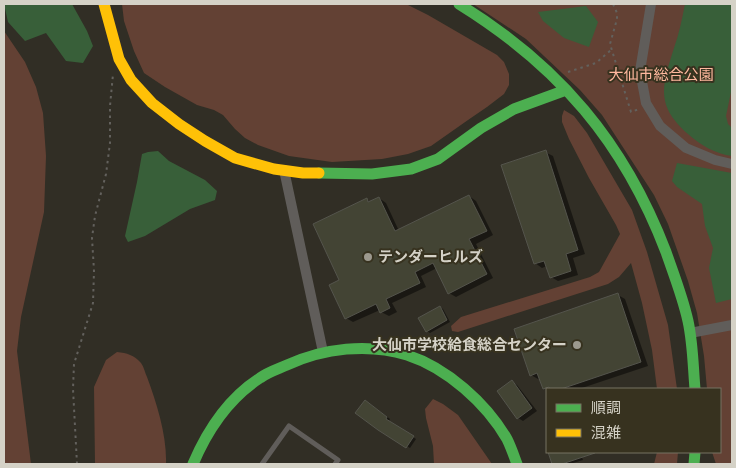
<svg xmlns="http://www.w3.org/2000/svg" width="736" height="468" viewBox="0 0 736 468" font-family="Inter,'Noto Sans JP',sans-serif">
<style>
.green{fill:#634134}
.water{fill:#385f39}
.shadow{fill:#0007}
.building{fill:#434434;stroke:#54544c}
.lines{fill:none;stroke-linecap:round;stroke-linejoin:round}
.path{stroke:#63615d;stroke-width:2;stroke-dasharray:2.5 4;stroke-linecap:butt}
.lane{stroke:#605d5a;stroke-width:5}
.street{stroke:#605d5a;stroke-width:10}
.fast{stroke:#4caf50;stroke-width:11}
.slow{stroke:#ffc107;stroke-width:11}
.poi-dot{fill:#9c998e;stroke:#37321f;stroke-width:2}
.labels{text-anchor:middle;stroke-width:4;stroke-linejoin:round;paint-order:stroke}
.park-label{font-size:15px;fill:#feb89e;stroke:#37321f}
.poi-label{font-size:15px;font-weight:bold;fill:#d5d2c7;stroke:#37321f;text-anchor:start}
</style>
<rect width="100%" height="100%" fill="#312e25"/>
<path class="green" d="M122 4H406L428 15 497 55 504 62 509 74V85L504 94 487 107 468 120 431 146 408 154 382 159 332 162 289 156 258 145 245 138 235 129 223 115 214 110 197 105 165 87 144 73 134 51 124 21Z
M473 4H732V464H716L712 452H720V389H707L704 356 697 313 688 281 668 224 654 195 602 115 580 90 526 39Z
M4 31 25 62 36 87 43 113 46 156 44 212 21 317 17 351 31 464H4Z
M564 110 574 116 587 133 632 210 647 252 668 325 677 389H657L652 350 642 303 631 263 619 277 608 284 458 332 452 331 451 326 461 317 590 277 599 272 620 234 616 225 589 178 569 139 562 122V116Z
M117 352C127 353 134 355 141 363 144 367 145 373 147 377 157 404 167 436 166 464H95L94 387 106 360Z
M433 399 443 404 458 415 492 464H434L433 446 426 418 425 409Z
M657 452H678L677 464H654Z"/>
<path class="water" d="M4 4H72L87 31 93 46 83 63 66 61 46 33 25 41 8 22Z
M685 4H732V87L726 116 728 124 732 128V156C716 154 700 145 688 134 655 105 662 86 674 48 679 34 682 19 685 4Z
M586 6 598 22 589 47 564 38 543 21 538 12Z
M158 151 169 161 205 180 217 191 215 200 190 209 145 236 128 242 125 236 137 182 142 154 148 152Z
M677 163 732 173V299L716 303 709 268 713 248 705 226 702 204 677 187 672 181Z"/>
<path class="shadow" d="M545 152 553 156 585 254 573 258 578 275 558 281 551 277 547 266 542 268 535 263Z
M469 196 476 201 493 235 476 244 493 278 456 297 449 293 437 268 421 276 426 287 392 303 397 312 389 316 381 312 380 310 353 322 346 318 341 281 367 200 370 202 379 198 386 203 399 231Z
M618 295 625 299 648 366 579 389 547 390 544 388 540 378 538 379 531 375Z
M440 307 443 309 450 322 430 333 427 331Z
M512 382 517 385 537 411 523 421 518 418Z
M369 403 390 419 389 421 416 439 410 448 378 429Z
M550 452H580L583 460 570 464H554Z"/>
<path class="building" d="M546 150 578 250 566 254 571 271 550 278 544 261 534 264 501 165Z
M469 195 487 231 469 239 487 274 448 294 433 263 415 272 420 283 386 299 390 308 380 313 376 304 345 319 329 285 339 280 313 224 367 198 368 202 379 197 395 231Z
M618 293 641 362 561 389H550L549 387 543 389 537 373 530 376 514 329Z
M440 306 447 320 426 332 418 318Z
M512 380 532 408 517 419 497 391Z
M365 400 387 417 386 419 414 436 406 448 378 430 355 413Z
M548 452H594L595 453 562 464H552Z"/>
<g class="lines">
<path class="path" d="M613 4 617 13V19L610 44 631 112 639 109
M568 72 596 63 611 50
M77 464 73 389 74 364 93 303 94 271 92 238 95 216 106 174 110 143V106L113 74"/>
<path class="lane" d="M262 464 289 426 338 460 335 464"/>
<path class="street" d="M651 4 640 71 646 103 660 126 686 148 715 160 732 164
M284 170 323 352
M690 333 732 325"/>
<path class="fast" d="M459 4C559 66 624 142 666 252 674 275 683 298 688 321 693 344 693 366 695 389
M319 173 372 174 411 169 438 159 481 128 514 109 566 90
M193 464C207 431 229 398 260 378 268 372 278 369 287 365 324 348 368 343 407 355 447 368 486 403 507 439 511 447 514 456 517 464
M694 464 695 452"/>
<path class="slow" d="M104 4 119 59 131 80 152 103 179 124 205 141 235 158 274 169 303 173H319"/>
</g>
<g class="poi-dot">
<circle cx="368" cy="257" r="5"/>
<circle cx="577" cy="345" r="5"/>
</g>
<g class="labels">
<g class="park-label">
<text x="661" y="80">大仙市総合公園</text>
</g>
<g class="poi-label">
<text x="378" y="262">テンダーヒルズ</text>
<text x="567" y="350" text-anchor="end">大仙市学校給食総合センター</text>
</g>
</g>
<rect width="736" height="468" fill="none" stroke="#d5d2c7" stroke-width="10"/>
<rect x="546" y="388" width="175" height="65" fill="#37321f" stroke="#767262"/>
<rect x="556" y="404" width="25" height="8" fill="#4caf50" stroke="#767262"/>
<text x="591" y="413" font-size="15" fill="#d5d2c7">順調</text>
<rect x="556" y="429" width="25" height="8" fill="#ffc107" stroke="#767262"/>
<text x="591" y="438" font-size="15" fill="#d5d2c7">混雑</text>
</svg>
